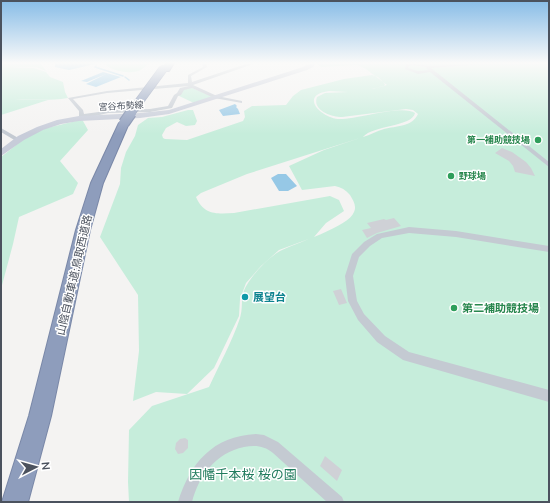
<svg xmlns="http://www.w3.org/2000/svg" width="550" height="503" viewBox="0 0 550 503" font-family="'Nunito Sans','Noto Sans JP',sans-serif">
<style>
.green{fill:#c6eddb;fill-rule:evenodd}
.water{fill:#96c8e6}
.lines{fill:none;stroke-linecap:round;stroke-linejoin:round}
.stream{stroke:#96c8e6;stroke-width:1.5}
.building{fill:#cfd1d6}
.highway-casing{stroke:#7a88a8;stroke-width:2}
.street{fill:#c4cad2;fill-rule:evenodd}
.secondary{fill:#c7ccd9;fill-rule:evenodd}
.highway{fill:#8e9dbc;fill-rule:evenodd}
.highway-bridge-far1-casing{stroke:#7a88a8;stroke-width:9;stroke-linecap:butt}
.highway-bridge-casing{stroke:#7a88a8;stroke-width:12;stroke-linecap:butt}
.highway-bridge-far1{stroke:#8e9dbc;stroke-width:8}
.highway-bridge{stroke:#8e9dbc;stroke-width:10}
.leisure-dot{fill:#2e9e5b;stroke:#fff;stroke-width:1.5}
.culture-dot{fill:#0f9aa8;stroke:#fff;stroke-width:1.5}
.labels{text-anchor:middle;stroke-width:3;stroke-linejoin:round;paint-order:stroke}
.far-street-label{font-size:9px;fill:#4b525e;stroke:#fff}
.far-leisure-label{font-size:9px;font-weight:bold;fill:#27864d;stroke:#fff;text-anchor:end}
.street-label{font-size:11px;fill:#4b525e;stroke:#fff}
.culture-label{font-size:11px;font-weight:bold;fill:#0d838f;stroke:#fff;text-anchor:start}
.leisure-label{font-size:11px;font-weight:bold;fill:#27864d;stroke:#fff;text-anchor:start}
.near-park-label{font-size:13px;fill:#207b5d;stroke:#fff}
</style>
<rect width="100%" height="100%" fill="#f4f3f2"/>
<path class="green" d="M1 63H40L46 71 36 67 8 68H35H34L46 72 50 77 63 82 65 92 68 98C50 101 32 99 14 100H48L1 115Z
M104 63H149C146 66 142 70 138 71 129 74 110 71 104 63Z
M316 63H549V502H129L128 482 129 430 152 406 209 387C219 365 232 342 240 318 244 306 239 296 248 283 255 272 268 258 280 251 295 243 349 227 354 212 357 206 353 200 350 195 346 190 341 187 335 186L302 190 289 166 324 150 360 138 247 174 201 193 196 197C204 215 216 214 234 213L330 196 339 200 344 211 326 223 314 237 279 250 261 266 246 283 240 299 239 316 214 368 187 394 156 392 133 401 139 351 138 295 100 237 120 184 121 168 126 152 135 136 138 125 148 118 162 117 188 110H193L197 121 195 125 186 126 177 122 166 128 162 135 163 138 165 139 187 140 243 121 245 117 244 111 252 106 286 105 293 96 301 90 344 79 372 75 378 77 385 84 384 86 372 89 387 85 366 69 357 65 321 67ZM329 91 348 92 325 93 317 97C312 110 331 117 342 117L406 109 413 110 418 114C412 127 396 126 384 129 377 131 370 135 363 137 373 125 412 127 415 113 402 104 356 120 338 119 320 117 299 95 329 91Z
M190 87 213 97 194 103 177 95 180 90Z
M80 120 83 121 88 130 60 161 78 183 73 194 19 217 13 244 1 289V157L29 135 47 128Z"/>
<path class="water" d="M55 63H95V64L69 70 55 67Z
M103 72 121 77 96 87 86 84 106 74 87 82 81 81Z
M235 104 237 106 236 107 238 109 240 114 223 116 219 110Z
M278 174H286L297 186 288 191H279L271 178Z"/>
<g class="lines">
<path class="stream" d="M96 66 95 67 123 76
M125 77 129 80"/>
</g>
<path class="building" d="M502 148 512 152 526 162 531 168 535 176 515 172 513 166 509 161 495 153Z
M394 218 401 226 377 233 367 238 362 230 371 228 367 223 384 219 386 220Z
M341 289 347 303 339 305 333 291Z
M185 438 188 440V448L183 453 178 454 175 449 176 443 180 439Z
M325 456 342 470 337 481 320 466Z"/>
<g class="lines">
<defs>
<path id="highway" d="M167 63H174L169 71H163L162 69Z
M124 120 129 123 103 183 90 230 51 416 28 502H2L29 416 76 230 91 183 119 123Z"/>
</defs>
<use href="#highway" class="highway-casing"/>
<path class="street" d="M202 63H206L207 67 191 76 192 82 249 63H256L193 85 217 96 242 101V103L214 98 192 88 184 90 181 95 178 96 172 108 150 112 108 113 82 119 79 117V111L68 98 107 91 188 83V75L203 67ZM189 86 180 88 177 93 174 95 168 106 150 109 113 110 84 114 83 110 73 99 107 93Z
M409 63 429 66 494 63 431 68 549 162V167L430 72 418 74 405 69 406 64ZM412 65 426 67 428 70 418 71 408 68 409 66Z
M1 128 20 139 21 140 16 141 1 132Z
M409 227 456 231 549 246V252L456 237 409 233 382 238 370 246 359 257 353 276 357 301 364 314 385 336 409 352 549 390V402L403 360 377 342 358 320 348 301 345 276 352 254 364 242 377 234Z
M256 434 264 435 278 442 342 497 344 502H327L273 453C264 446 256 445 244 447 216 453 199 475 192 502H178C190 463 213 436 256 434Z"/>
<path class="secondary" d="M310 63H316L313 67 307 70 169 114 140 118 79 121 61 124 43 130 24 140 1 156V149L18 136 37 127 57 120 79 116 140 113 169 110 303 67Z"/>
<use href="#highway" class="highway"/>
<defs>
<path id="highway-bridge-far1" d="M130 114 163 69"/>
<path id="highway-bridge" d="M124 123 131 113"/>
</defs>
<use href="#highway-bridge-far1" class="highway-bridge-far1-casing"/>
<use href="#highway-bridge" class="highway-bridge-casing"/>
<use href="#highway-bridge-far1" class="highway-bridge-far1"/>
<use href="#highway-bridge" class="highway-bridge"/>
</g>
<linearGradient id="sky" x2="0" y2="1"><stop stop-color="#87bce7"/><stop offset="0.47" stop-color="#fafaf9"/><stop offset="1" stop-color="#fafaf9" stop-opacity="0"/></linearGradient>
<rect width="550" height="134" fill="url(#sky)"/>
<g class="leisure-dot">
<circle cx="538" cy="140" r="4"/>
<circle cx="451" cy="176" r="4"/>
<circle cx="454" cy="308" r="4"/>
</g>
<circle class="culture-dot" cx="245" cy="297" r="4"/>
<g class="labels">
<g class="far-street-label">
<text transform="translate(121 106) rotate(-3)" y="3">宮谷布勢線</text>
</g>
<g class="far-leisure-label">
<text x="530" y="143">第一補助競技場</text>
<text x="459" y="179" text-anchor="start">野球場</text>
</g>
<g class="street-label">
<text transform="translate(74 275) rotate(-77)" y="4">山陰自動車道;鳥取西道路</text>
</g>
<g class="culture-label">
<text x="253" y="301">展望台</text>
</g>
<g class="leisure-label">
<text x="462" y="312">第二補助競技場</text>
</g>
<g class="near-park-label">
<text x="243" y="479">因幡千本桜 桜の園</text>
</g>
</g>
<rect width="550" height="503" fill="none" stroke="#4b525e" stroke-width="4"/>
<g transform="translate(36 467) rotate(84)" stroke="#ffffff" stroke-width="3" paint-order="stroke">
<path d="M0-3L7 15L0 10L-7 15Z" fill="#4b525e"/>
<text y="-6" font-size="11" font-weight="bold" text-anchor="middle" fill="#4b525e">N</text>
</g>
</svg>
